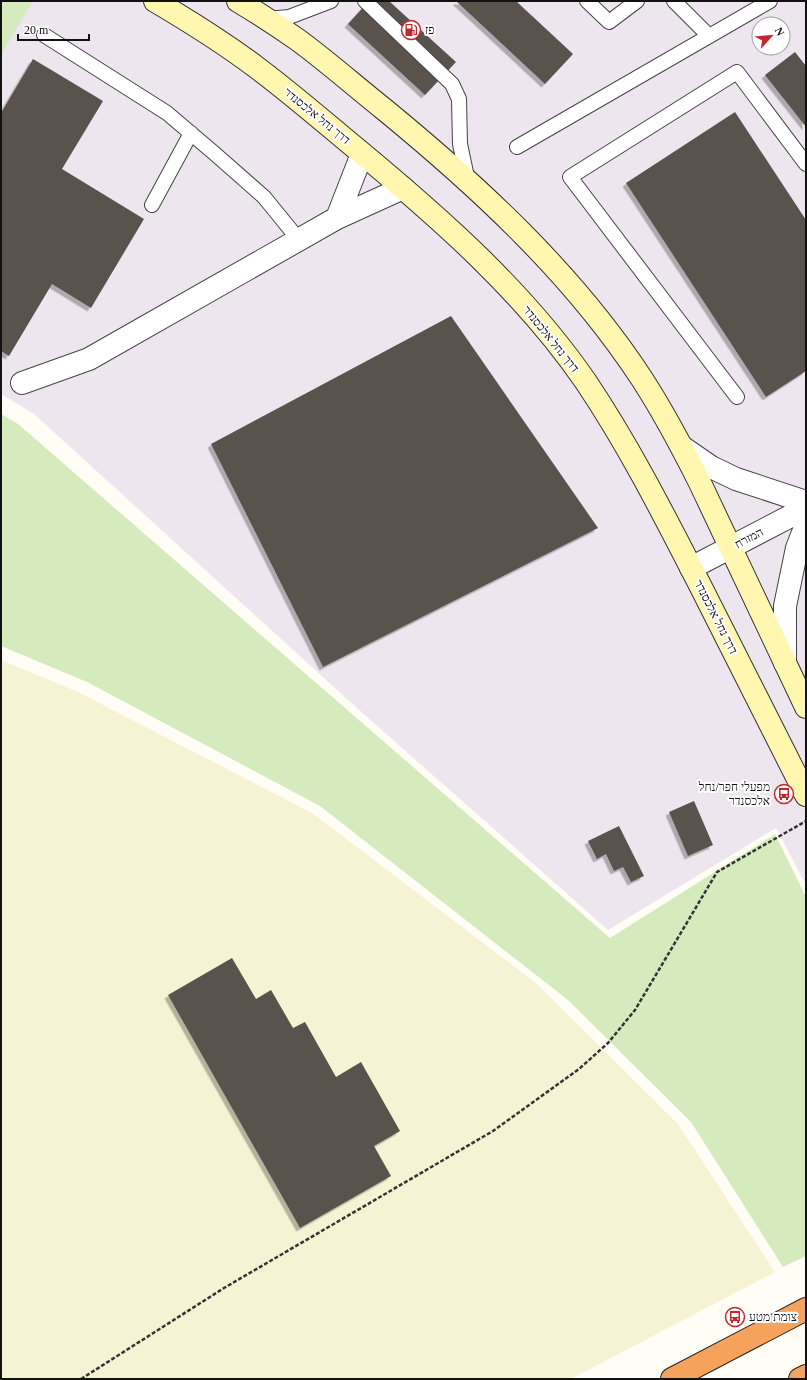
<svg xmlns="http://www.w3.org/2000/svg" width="807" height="1380" viewBox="0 0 807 1380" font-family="'Times New Roman',Heebo,serif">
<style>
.industrial{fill:#eee6ef;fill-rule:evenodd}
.farmland{fill:#f6f3d4}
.green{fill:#d5ebbd}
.building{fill:#5a524d;filter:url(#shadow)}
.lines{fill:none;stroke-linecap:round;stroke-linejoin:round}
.lane-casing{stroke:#444;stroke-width:16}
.street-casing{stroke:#444;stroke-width:24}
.secondary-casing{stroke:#333;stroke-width:24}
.highway-casing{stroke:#222;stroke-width:24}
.path{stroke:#333;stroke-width:2.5;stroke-dasharray:4 2;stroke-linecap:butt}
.lane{stroke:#fff;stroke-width:14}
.street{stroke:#fff;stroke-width:22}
.secondary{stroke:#fff6b0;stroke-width:22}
.highway{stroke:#f5a25d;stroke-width:22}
.labels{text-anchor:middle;stroke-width:4;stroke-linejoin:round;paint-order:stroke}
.poi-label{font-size:12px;fill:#111;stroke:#fff;text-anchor:start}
.street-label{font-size:12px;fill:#111;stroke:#fff}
</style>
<defs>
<filter id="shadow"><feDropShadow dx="-3.5" dy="3.5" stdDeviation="0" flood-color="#0004"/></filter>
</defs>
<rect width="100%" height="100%" fill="#fffdf5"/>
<path class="industrial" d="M1 1H806V885L776 828 608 930 358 709 34 414 1 394ZM759 24H783V48H759Z"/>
<path class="farmland" d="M1 660 78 692 312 813 536 983 678 1124 775 1272 571 1379H1Z"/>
<path class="green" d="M1 1H33L1 55Z
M1 414 18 424 610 938 775 834 806 897V1256L783 1267 691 1122 568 1000 320 806 87 682 1 646Z"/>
<path class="building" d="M369 1H389L456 62 425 95 348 24Z
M456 1H516L573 54 545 84Z
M795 52 806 66V127L765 75Z
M33 59 103 101 62 169 144 219 91 308 52 284 9 356 1 351V113Z
M735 112 806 220V371L766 397 626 183Z
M451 316 598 528 323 667 211 444Z
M694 801 713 845 688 856 669 812Z
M619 826 644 876 631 882 623 867 614 871 606 854 597 859 588 841Z
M232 958 256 999 271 990 293 1028 305 1022 336 1077 361 1062 400 1131 374 1146 391 1176 300 1228 168 995Z"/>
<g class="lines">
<defs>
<path id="lane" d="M365 1 452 84 459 99 460 144 468 182
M587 1 609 22 637 1
M674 1 709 36
M266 19 289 17 331 1
M44 35 167 113 214 153 264 197 299 240
M517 147 770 1
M152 205 191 133
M737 397 570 177 737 72 806 164"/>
<path id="street" d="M337 218 362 154
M22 383 89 359 337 218 403 188
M682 447 711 467 736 479 806 502
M691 568 806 508
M785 663V606L797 548 806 525"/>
<path id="secondary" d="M155 1C189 21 224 43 256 67 291 93 324 122 358 150 441 219 524 292 586 382 631 449 667 521 704 593 738 660 772 728 806 795
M238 1C258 13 278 26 298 40 328 62 356 87 385 110 480 188 574 275 642 379 664 413 682 447 700 483L806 707"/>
<path id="highway" d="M672 1379 806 1309
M800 1379 806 1376"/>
</defs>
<use href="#lane" class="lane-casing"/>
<use href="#street" class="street-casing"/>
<use href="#secondary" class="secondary-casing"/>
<use href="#highway" class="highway-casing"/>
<path class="path" d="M81 1379 224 1288 493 1131 579 1069 608 1043 635 1010 717 872 806 821"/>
<use href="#lane" class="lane"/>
<use href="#street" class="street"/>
<use href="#secondary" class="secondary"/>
<use href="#highway" class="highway"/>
</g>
<defs>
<symbol id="fuel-ring" viewBox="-11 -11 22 22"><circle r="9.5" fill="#fff" stroke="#c4262e" stroke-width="1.5"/><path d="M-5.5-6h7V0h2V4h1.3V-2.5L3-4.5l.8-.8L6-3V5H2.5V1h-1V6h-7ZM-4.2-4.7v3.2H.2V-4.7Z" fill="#c4262e"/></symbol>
<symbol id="bus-ring" viewBox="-11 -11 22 22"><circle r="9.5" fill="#fff" stroke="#c4262e" stroke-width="1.5"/><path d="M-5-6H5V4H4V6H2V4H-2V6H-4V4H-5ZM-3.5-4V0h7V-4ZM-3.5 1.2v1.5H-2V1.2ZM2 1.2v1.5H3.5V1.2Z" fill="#c4262e"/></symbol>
</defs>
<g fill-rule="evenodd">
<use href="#fuel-ring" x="400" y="19" width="22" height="22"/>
<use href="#bus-ring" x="773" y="783" width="22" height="22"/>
<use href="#bus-ring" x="724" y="1306" width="22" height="22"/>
</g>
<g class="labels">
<g class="poi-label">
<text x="425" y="34">פז</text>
<text x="770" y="791" text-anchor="end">מפעלי חפר/נחל<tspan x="770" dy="14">אלכסנדר</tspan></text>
<text x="749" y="1321">צומת מטע</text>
</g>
<g class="street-label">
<text transform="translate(317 116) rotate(39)" y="4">דרך נחל אלכסנדר</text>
<text transform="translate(551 339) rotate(51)" y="4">דרך נחל אלכסנדר</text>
<text transform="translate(749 538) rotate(-28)" y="4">המזרח</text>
<text transform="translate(716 617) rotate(63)" y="4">דרך נחל אלכסנדר</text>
</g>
</g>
<rect width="807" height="1380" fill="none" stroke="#111111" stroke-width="4"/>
<g transform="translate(771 36) rotate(63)"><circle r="19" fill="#ffffff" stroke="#a0a0a0"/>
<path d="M0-3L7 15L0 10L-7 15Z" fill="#c4262e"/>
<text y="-6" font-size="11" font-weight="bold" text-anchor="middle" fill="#111111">N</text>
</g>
<path d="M18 34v6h71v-6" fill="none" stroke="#111111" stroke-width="2"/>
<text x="24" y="34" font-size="12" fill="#111111" stroke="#ffffff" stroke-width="3" paint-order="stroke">20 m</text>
</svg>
